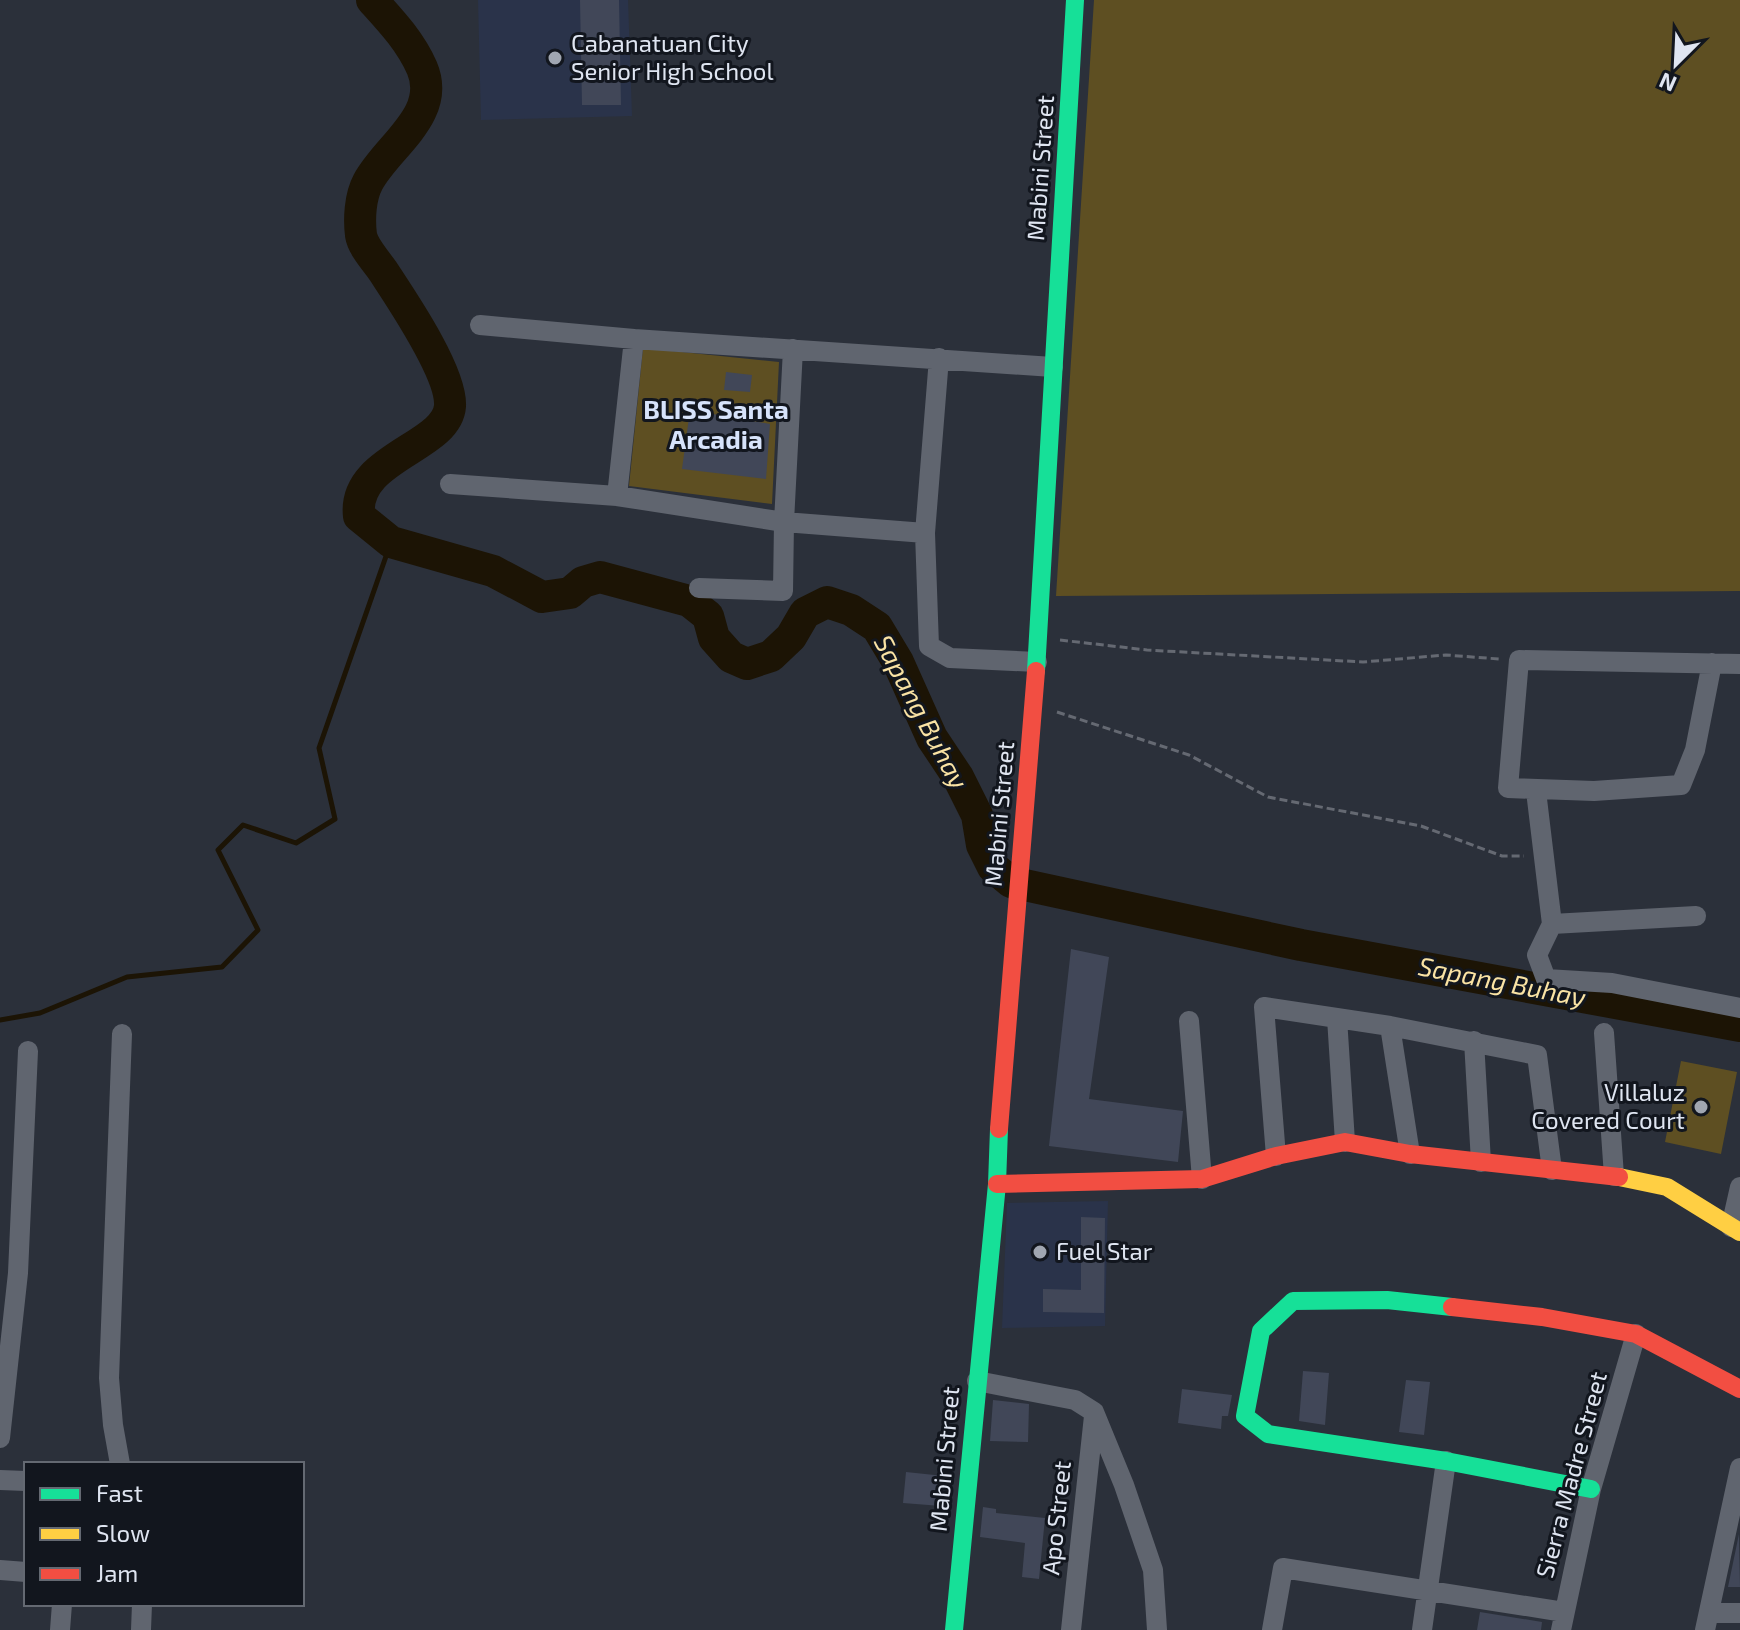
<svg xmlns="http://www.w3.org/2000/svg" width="1740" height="1630" viewBox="0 0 1740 1630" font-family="'Exo 2',sans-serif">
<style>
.built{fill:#2a334a}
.green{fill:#5e4f22}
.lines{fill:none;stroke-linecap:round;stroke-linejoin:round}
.stream{stroke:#1c1405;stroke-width:5}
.river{stroke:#1c1405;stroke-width:32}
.building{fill:#414758}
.path{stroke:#656972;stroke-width:3;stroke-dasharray:8 4;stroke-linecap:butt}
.street{stroke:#60656f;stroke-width:20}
.fast{stroke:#16e098;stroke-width:18}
.slow{stroke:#ffcf43;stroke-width:18}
.jam{stroke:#f24e42;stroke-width:18}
.poi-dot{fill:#a0a6b1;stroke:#12161e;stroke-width:3}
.labels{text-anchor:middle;stroke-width:6;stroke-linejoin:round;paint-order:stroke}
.poi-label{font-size:24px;fill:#dfe5f1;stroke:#12161e;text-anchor:start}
.street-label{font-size:24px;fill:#dfe5f1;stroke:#12161e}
.neighbourhood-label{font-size:26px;font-weight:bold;fill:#d7e3fb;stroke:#12161e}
.water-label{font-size:26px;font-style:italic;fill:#fae3a4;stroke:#12161e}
</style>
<rect width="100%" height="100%" fill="#2b303a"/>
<path class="built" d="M478 0H628L632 116 481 120Z
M1108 1201 1105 1326 1002 1328 1007 1203Z"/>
<path class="green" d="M1094 0H1740V591L1056 596Z
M643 348 779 362 772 504 629 486Z
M1681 1061 1737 1072 1721 1154 1665 1142Z"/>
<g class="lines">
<path class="stream" d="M0 1020 40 1013 127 977 222 967 258 930 218 850 243 825 296 843 335 819 319 748 391 542"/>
<path class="river" d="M372 0C391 21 410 41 422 68 442 115 387 146 368 182 360 197 359 219 361 235 363 247 376 261 383 271 402 300 452 373 450 406 447 448 352 457 359 516L391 542 493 571 542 597 570 593 583 582 600 577 689 601 708 616 714 638 731 657 747 664 771 656 791 637 805 613 827 602 851 610 877 627 898 662 932 738 958 777 977 815 982 845 993 867 1011 882 1301 945 1740 1026"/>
</g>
<path class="building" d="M580 0H619L621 105H582Z
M726 372 752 375 750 392 724 390Z
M690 410 770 424 766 479 682 469Z
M1071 949 1109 957 1089 1099 1183 1111 1178 1162 1049 1146Z
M1081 1217 1105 1218 1104 1313 1043 1312V1289L1081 1290Z
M1303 1371 1329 1373 1325 1425 1299 1421Z
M1406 1380 1430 1382 1424 1435 1399 1432Z
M1182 1389 1232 1395 1228 1416H1222L1221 1429 1178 1423Z
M993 1400 1029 1404 1028 1442 990 1441Z
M906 1472 944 1476 941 1506 903 1503Z
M983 1507 996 1509V1513L1045 1518 1039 1579 1022 1577 1025 1543 980 1537Z
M1739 1534 1740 1587H1728Z
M1480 1612 1542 1622 1541 1630H1477Z"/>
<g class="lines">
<path class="path" d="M1060 640 1147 650 1363 662 1446 655 1499 659
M1057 712 1189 755 1268 797 1421 826 1502 856H1524"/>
<path class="street" d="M480 325 634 339 1053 367
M939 358 925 533 929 646 950 658 1037 662
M450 484 617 496 784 522 925 533
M617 496 634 339
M699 588 783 591 784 522 793 349
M1712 663 1695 750 1681 785 1594 791 1508 788 1519 660 1740 664
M1536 791 1552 924 1696 916
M1552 924 1537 955 1546 979 1612 983 1740 1008
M1337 1018 1345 1142
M1189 1021 1202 1179
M1390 1026 1410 1154
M1604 1033 1614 1176
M1474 1041 1481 1162
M1276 1156 1264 1007 1390 1026 1537 1055 1552 1170
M1731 1227 1740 1187
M977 1381 1075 1400 1094 1412 1124 1485 1153 1570 1157 1630
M0 1438 18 1273 28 1051
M120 1464 113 1425 109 1378 122 1034
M0 1480 26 1481
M0 1570 26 1572
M1709 1613H1740
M60 1630 62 1604
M141 1630 142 1604
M1071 1630 1094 1416
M1272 1630 1283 1568 1564 1612
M1422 1630 1446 1461
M1561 1630 1591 1489 1636 1334
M1705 1630 1740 1468"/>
<path class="fast" d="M1036 671 1075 0
M1452 1307 1387 1300 1293 1301 1261 1331 1245 1416 1268 1434 1446 1461 1591 1489
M954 1630 997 1184 999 1129"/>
<path class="slow" d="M1619 1177 1667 1187 1740 1232"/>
<path class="jam" d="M999 1129 1036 671
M997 1184 1202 1179 1276 1156 1345 1142 1410 1154 1619 1177
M1452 1307 1542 1317 1636 1334 1740 1389"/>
</g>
<g class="poi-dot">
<circle cx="555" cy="58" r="8"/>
<circle cx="1701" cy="1107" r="8"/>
<circle cx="1040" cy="1252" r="8"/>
</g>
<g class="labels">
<g class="poi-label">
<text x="571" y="52">Cabanatuan City<tspan x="571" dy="28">Senior High School</tspan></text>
<text x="1685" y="1101" text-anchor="end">Villaluz<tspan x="1685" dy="28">Covered Court</tspan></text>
<text x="1056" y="1260">Fuel Star</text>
</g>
<g class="street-label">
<text transform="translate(1041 168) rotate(-86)" y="8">Mabini Street</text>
<text transform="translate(1000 814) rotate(-85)" y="8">Mabini Street</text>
<text transform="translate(945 1459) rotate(-85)" y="8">Mabini Street</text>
<text transform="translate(1572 1475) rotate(-75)" y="8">Sierra Madre Street</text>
<text transform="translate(1057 1518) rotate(-84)" y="8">Apo Street</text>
</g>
<g class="neighbourhood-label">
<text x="716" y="419">BLISS Santa<tspan x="716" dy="30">Arcadia</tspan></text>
</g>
<g class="water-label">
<text transform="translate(921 712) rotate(62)" y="9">Sapang Buhay</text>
<text transform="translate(1502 982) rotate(11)" y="9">Sapang Buhay</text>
</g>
</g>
<rect x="24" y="1462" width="280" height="144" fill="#12161e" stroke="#646972" stroke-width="2"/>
<rect x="40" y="1488" width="40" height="12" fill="#16e098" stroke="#646972" stroke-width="2"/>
<text x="96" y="1502" font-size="24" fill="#dfe5f1">Fast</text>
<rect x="40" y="1528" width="40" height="12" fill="#ffcf43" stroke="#646972" stroke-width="2"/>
<text x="96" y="1542" font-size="24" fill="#dfe5f1">Slow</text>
<rect x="40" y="1568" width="40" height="12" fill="#f24e42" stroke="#646972" stroke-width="2"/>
<text x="96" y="1582" font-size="24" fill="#dfe5f1">Jam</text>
<g transform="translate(1676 64) rotate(204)" stroke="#12161e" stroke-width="6" paint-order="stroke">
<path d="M0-6L14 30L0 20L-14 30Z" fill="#dfe5f1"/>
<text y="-12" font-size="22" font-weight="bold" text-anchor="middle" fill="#dfe5f1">N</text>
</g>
</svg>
